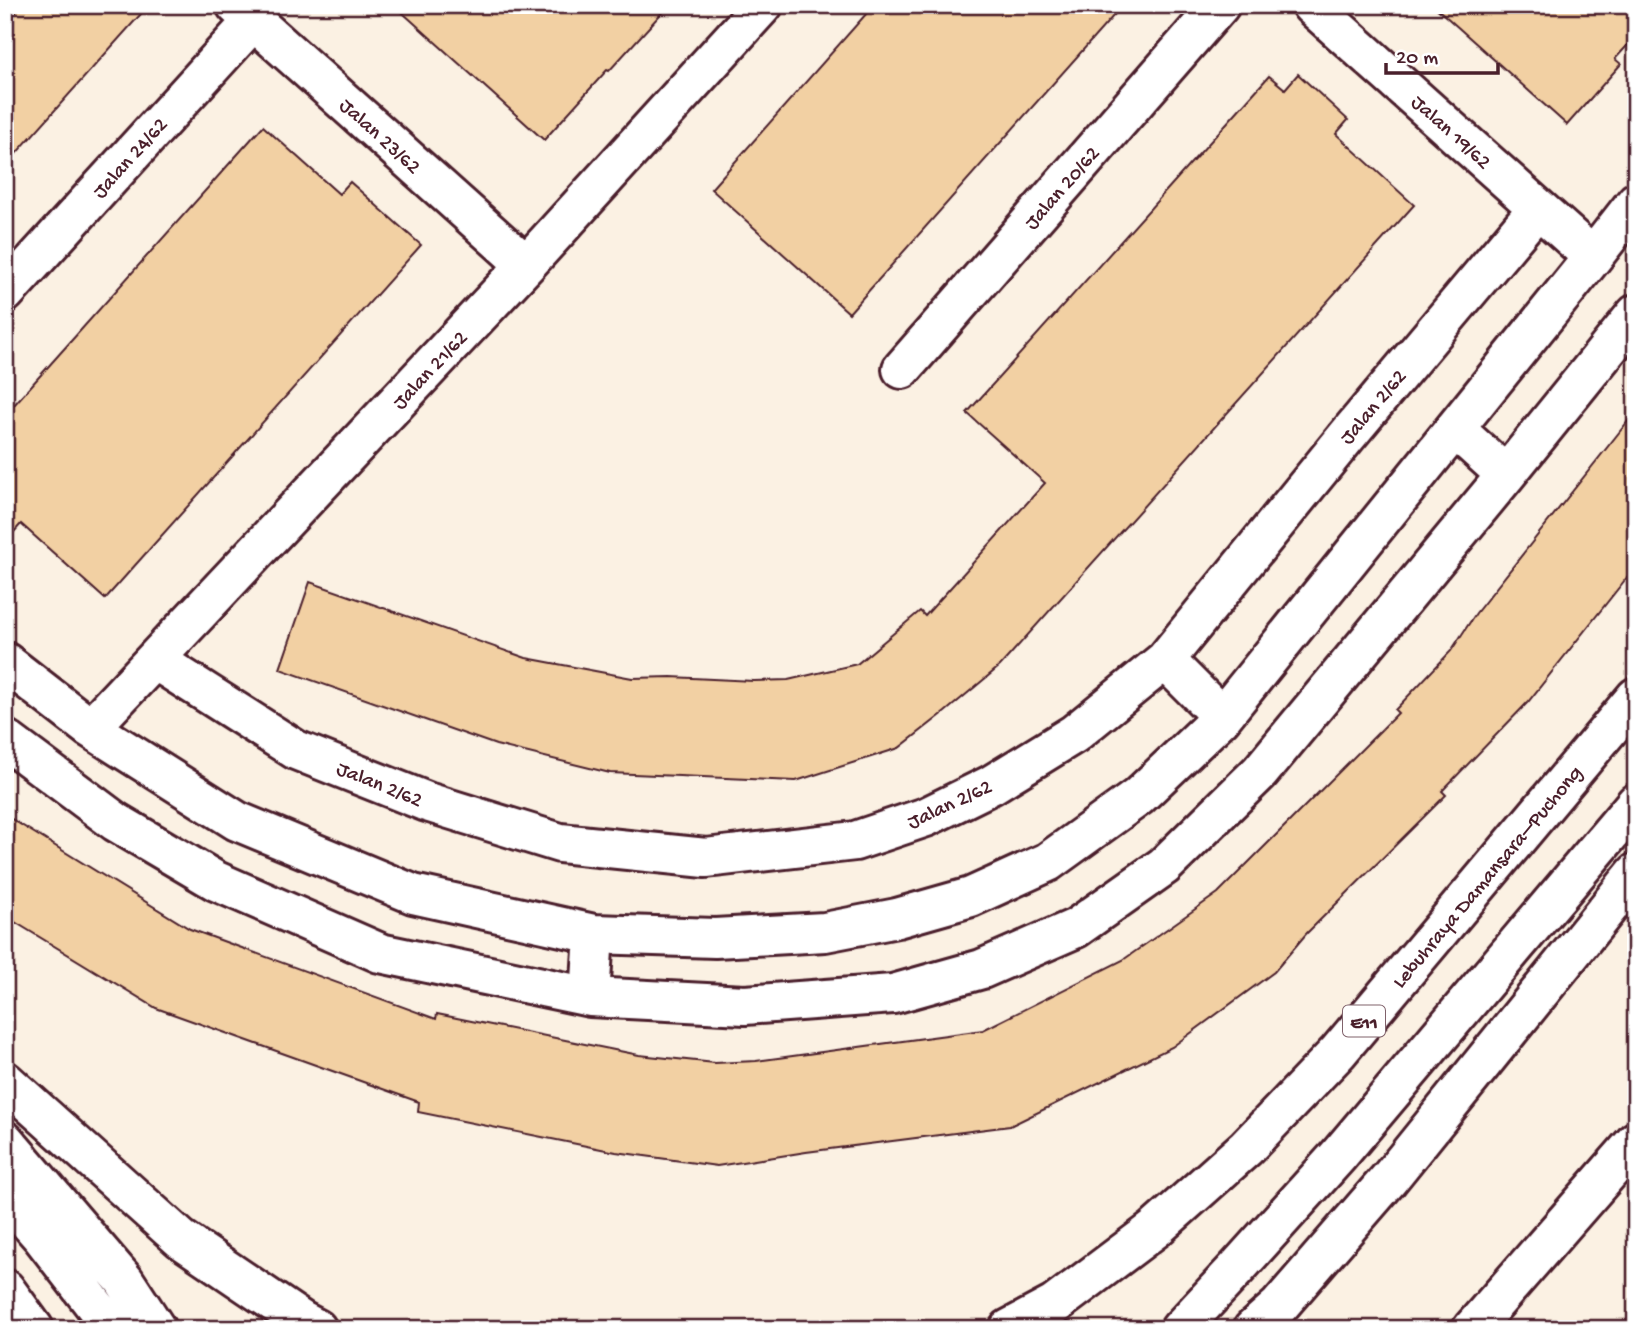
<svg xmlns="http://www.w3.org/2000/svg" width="1641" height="1334" viewBox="0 0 1641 1334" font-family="'Gochi Hand',sans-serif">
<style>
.building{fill:#f2d0a3;stroke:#4a1f2b;stroke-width:2}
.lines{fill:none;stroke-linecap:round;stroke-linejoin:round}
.minor-casing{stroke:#4a1f2b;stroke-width:44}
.major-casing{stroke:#4a1f2b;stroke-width:44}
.highway-casing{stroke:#4a1f2b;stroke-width:44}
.minor{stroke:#fff;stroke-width:38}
.major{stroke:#fff;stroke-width:38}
.highway{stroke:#fff;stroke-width:38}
.labels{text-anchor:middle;stroke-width:5;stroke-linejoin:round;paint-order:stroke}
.shield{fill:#fff;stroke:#80626b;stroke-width:2}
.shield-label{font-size:19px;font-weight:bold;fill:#4a1f2b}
.street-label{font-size:21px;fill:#4a1f2b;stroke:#fff}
</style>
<rect width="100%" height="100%" fill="#fbf1e3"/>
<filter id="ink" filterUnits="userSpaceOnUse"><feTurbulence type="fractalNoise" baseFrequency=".0143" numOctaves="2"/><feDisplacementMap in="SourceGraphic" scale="14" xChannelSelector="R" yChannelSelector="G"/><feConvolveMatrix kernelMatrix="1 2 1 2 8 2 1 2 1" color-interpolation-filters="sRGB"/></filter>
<g filter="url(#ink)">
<path class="building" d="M22 5H149L5 166V24Z
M394 5H669L609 71 607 70 544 140Z
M874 5H1123L849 313 711 189Z
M1433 5H1636V36L1615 59 1621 64 1567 125Z
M1298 74 1348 120 1336 134 1414 205 1000 666 945 712 899 748 796 781 610 773 496 745 280 669 310 582 526 658 632 678 671 677 754 681 788 680 857 664 920 611 925 616 1045 483 967 413 1269 76 1285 89Z
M263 126 339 194 350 182 421 245 105 599 21 524 5 542V415Z
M1636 411V566L1528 702 1442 791 1446 795 1306 934 1274 972 1172 1047 1010 1126 806 1152 717 1166 616 1152 418 1112 419 1102 156 1008 5 916V815L190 929 436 1019 437 1014 639 1055 715 1063 756 1061 983 1030 1123 960 1218 893 1398 713 1395 710 1451 651 1476 613Z"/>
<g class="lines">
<defs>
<path id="minor" d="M236 5 526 265
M1311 5 1593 257
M5 293 253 21
M902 369 1220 5
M1455 429 1506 475
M155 660 296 750 427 802 560 843 706 858 855 841 926 817 991 785 1074 734 1165 660 1347 436 1538 208
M1165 660 1222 717
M5 662 90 728 237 821 413 894 594 934 715 938 825 932 897 918 971 897 1048 862 1138 797 1222 717 1593 257 1636 202
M90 728 526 265 763 5
M5 739 116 822 216 881 380 953 590 997 745 1005 893 994 982 969 1076 928 1164 866 1260 772 1506 475 1636 314
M590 997 594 934
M1472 1329 1636 1141"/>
<path id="major" d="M1253 1329 1279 1306 1389 1179 1636 873"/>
<path id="highway" d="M5 1081 181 1239 302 1321 317 1329
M5 1141 124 1280 156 1329
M5 1195 42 1237 113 1329
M5 1289 34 1329
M1009 1329 1054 1305 1155 1229 1246 1148 1338 1052 1636 697
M1180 1329 1238 1267 1338 1156 1636 803"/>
</defs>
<use href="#minor" class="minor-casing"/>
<use href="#major" class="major-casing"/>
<use href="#highway" class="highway-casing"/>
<use href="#minor" class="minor"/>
<use href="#major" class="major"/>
<use href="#highway" class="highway"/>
</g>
</g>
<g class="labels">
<rect class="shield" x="1343" y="1005.5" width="42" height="31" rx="5"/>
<g class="shield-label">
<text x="1364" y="1028">E11</text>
</g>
<g class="street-label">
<text transform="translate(1452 131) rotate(42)" y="7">Jalan 19/62</text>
<text transform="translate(381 135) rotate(42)" y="7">Jalan 23/62</text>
<text transform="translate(129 157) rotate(-48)" y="7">Jalan 24/62</text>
<text transform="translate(1061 187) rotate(-49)" y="7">Jalan 20/62</text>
<text transform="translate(429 369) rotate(-47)" y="7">Jalan 21/62</text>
<text transform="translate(1372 406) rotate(-50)" y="7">Jalan 2/62</text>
<text transform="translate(380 783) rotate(22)" y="7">Jalan 2/62</text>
<text transform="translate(949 803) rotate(-25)" y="7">Jalan 2/62</text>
<text transform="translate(1486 876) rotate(-50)" y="7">Lebuhraya Damansara–Puchong</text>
</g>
</g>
<rect width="1641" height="1334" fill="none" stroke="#fff" stroke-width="28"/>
<rect x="14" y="14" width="1613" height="1306" fill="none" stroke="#4a1f2b" stroke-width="2.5" filter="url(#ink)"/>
<path d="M1386 63v10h112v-10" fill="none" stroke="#4a1f2b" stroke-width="3.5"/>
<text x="1396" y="63" font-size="21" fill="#4a1f2b" stroke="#ffffff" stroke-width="5" paint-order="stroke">20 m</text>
</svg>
